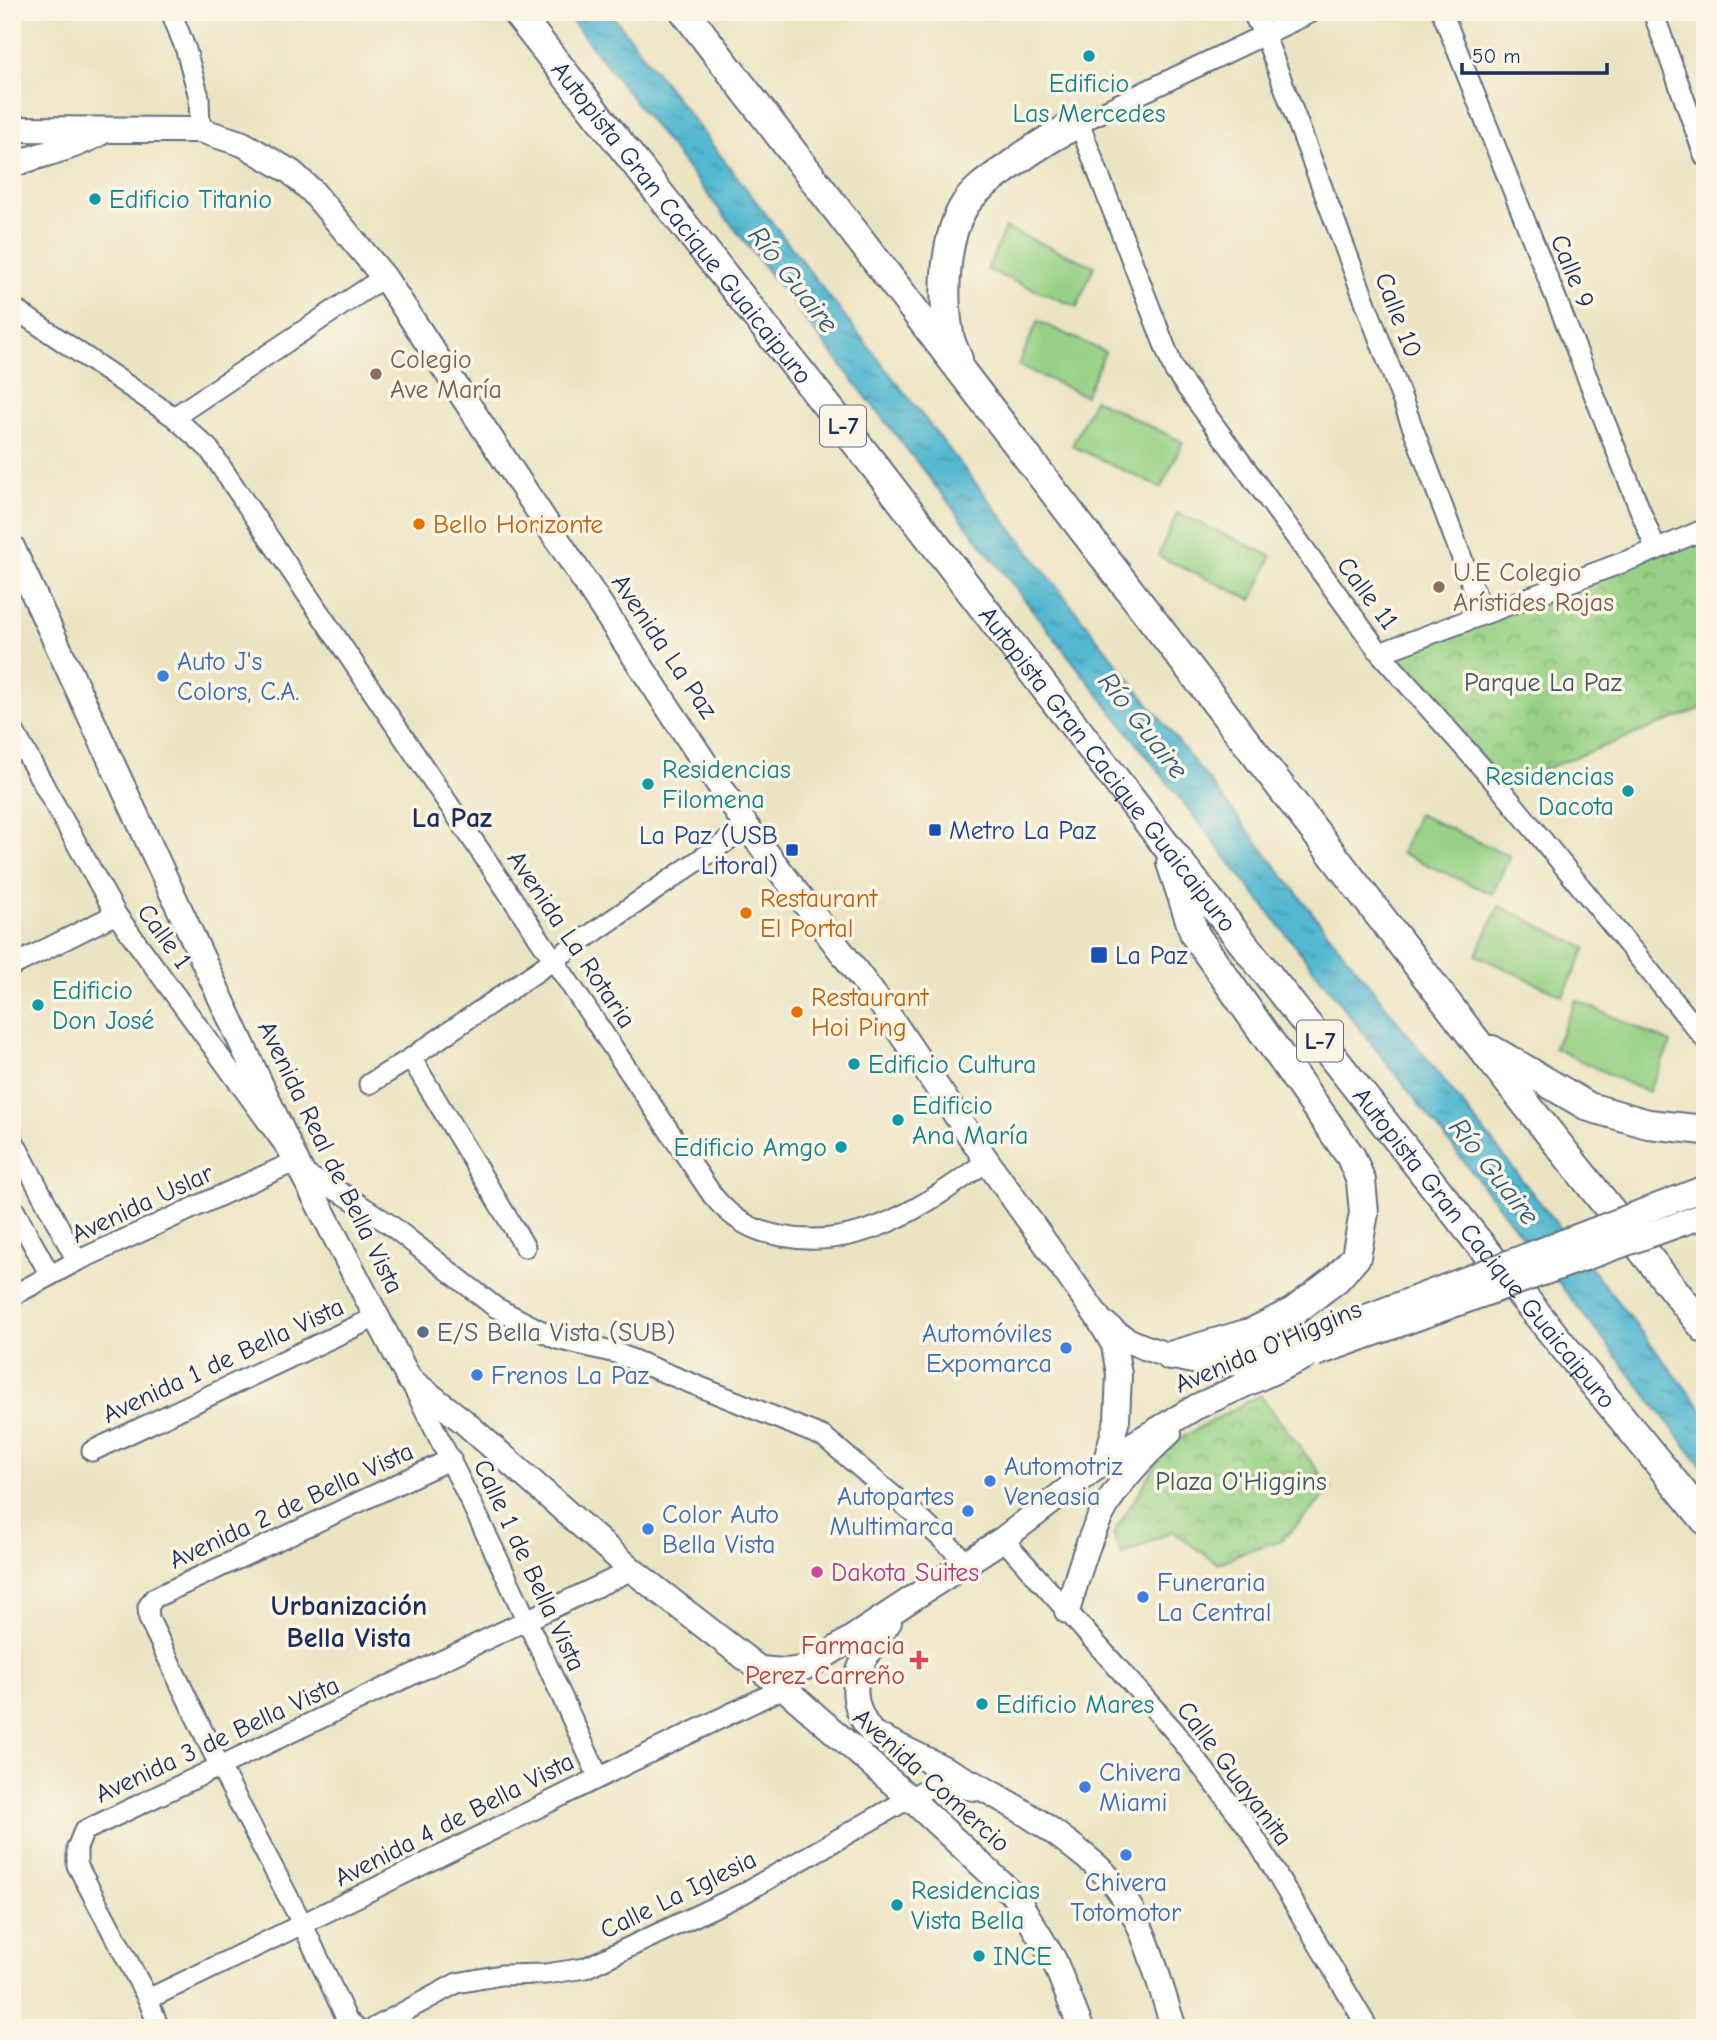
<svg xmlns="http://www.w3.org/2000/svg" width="1717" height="2040" viewBox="0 0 1717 2040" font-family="'Comic Neue',sans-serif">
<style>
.park{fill:url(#park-crowns);stroke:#598072;stroke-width:2}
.garden{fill:#97d185;stroke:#598072;stroke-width:2}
.water{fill:url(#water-ripples);stroke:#367497;stroke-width:2}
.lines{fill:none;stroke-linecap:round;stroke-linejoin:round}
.minor-casing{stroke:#646e81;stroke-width:23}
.major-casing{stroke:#646e81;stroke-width:28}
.highway-casing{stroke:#646e81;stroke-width:32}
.minor{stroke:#fff;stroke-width:19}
.major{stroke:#fff;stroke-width:24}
.highway{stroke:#fff;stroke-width:28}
.major-bridge-casing{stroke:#646e81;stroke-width:28;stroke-linecap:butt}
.major-bridge{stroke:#fff;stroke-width:24}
.culture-dot{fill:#0f9aa8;stroke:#fcf5e5;stroke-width:2.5}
.education-dot{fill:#8d6e63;stroke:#fcf5e5;stroke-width:2.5}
.food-dot{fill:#e8710a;stroke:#fcf5e5;stroke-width:2.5}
.shop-dot{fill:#3f7fe0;stroke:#fcf5e5;stroke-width:2.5}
.transit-dot{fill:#1a4fb4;stroke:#fcf5e5;stroke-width:2.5}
.service-dot{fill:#5c6f8a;stroke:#fcf5e5;stroke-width:2.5}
.hotel-dot{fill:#d1479c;stroke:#fcf5e5;stroke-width:2.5}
.health-dot{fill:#e0444e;stroke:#fcf5e5;stroke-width:2.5}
.labels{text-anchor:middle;stroke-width:7;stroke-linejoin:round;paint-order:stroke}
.shield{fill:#fcf5e5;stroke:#5e6a86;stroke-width:2}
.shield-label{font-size:24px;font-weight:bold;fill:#1b2f5e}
.culture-label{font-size:26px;fill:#0d838f;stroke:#fcf5e5;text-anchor:start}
.street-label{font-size:26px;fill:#1b2f5e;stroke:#fcf5e5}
.education-label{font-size:26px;fill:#785e54;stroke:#fcf5e5;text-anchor:start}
.food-label{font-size:26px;fill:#c56008;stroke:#fcf5e5;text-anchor:start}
.shop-label{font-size:26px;fill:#366cbe;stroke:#fcf5e5;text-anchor:start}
.park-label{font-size:26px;fill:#3a5868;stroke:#fcf5e5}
.transit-label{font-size:26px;fill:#164399;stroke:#fcf5e5;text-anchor:start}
.service-label{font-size:26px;fill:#4e5e75;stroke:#fcf5e5;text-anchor:start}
.hotel-label{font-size:26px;fill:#b23c85;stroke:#fcf5e5;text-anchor:start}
.health-label{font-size:26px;fill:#be3a42;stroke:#fcf5e5;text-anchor:end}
.water-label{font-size:28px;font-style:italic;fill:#2c5880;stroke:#fcf5e5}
.neighbourhood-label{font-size:28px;font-weight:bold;fill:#1b2f5e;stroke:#fcf5e5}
</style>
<defs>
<pattern id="park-crowns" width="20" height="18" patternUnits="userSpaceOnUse" patternTransform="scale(1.75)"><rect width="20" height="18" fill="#97d185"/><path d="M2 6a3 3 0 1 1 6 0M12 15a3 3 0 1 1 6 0" fill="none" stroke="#7aaa70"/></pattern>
<pattern id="water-ripples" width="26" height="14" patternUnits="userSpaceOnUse" patternTransform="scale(1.75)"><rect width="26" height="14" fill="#52b8d0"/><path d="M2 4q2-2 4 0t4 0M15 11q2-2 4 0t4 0" fill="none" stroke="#4396ac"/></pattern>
</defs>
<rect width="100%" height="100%" fill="#fcf5e5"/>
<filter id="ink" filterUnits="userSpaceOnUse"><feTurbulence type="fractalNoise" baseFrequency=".0143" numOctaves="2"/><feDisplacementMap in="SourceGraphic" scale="14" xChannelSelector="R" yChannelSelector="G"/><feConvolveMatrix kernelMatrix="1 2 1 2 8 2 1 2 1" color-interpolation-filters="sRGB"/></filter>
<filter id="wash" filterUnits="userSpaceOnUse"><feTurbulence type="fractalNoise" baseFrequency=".00686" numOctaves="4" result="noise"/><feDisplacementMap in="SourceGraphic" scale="28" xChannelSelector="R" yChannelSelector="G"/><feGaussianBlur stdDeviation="1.57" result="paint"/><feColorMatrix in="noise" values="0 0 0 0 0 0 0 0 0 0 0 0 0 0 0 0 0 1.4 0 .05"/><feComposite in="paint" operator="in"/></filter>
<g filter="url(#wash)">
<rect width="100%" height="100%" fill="#ebe4c2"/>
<path class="park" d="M1705 532V707L1506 784 1388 652Z
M1260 1395 1332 1489 1282 1540 1243 1552 1218 1564 1172 1531 1122 1556 1113 1534 1169 1444Z"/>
<path class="garden" d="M1005 228 1094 266 1077 307 987 270Z
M1038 321 1105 352 1085 396 1018 365Z
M1094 399 1183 442 1161 488 1072 446Z
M1177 513 1272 556 1252 600 1158 556Z
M1418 814 1510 856 1492 894 1401 853Z
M1499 906 1586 948 1563 996 1476 955Z
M1576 1000 1671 1043 1648 1093 1554 1048Z"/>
<path class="water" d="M565 12H610L835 304 1705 1413V1470Z"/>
</g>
<g filter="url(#ink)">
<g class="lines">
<defs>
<path id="minor" d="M171 12 186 50 199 97 200 130
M1252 12 1265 36 1483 614
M1312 12 1079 123 1174 370 1380 653 1500 788 1705 1039
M1442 12 1656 550
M1653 12 1705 157
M12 307 174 417 209 449 713 1196C732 1219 752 1231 781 1236 860 1252 926 1205 987 1161
M174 417 384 277
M1380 653 1656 550 1705 529
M12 728 116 914 296 1161 77 1261 12 1296
M12 966 116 914
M411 1058 525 1247
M369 1084 411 1058 747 827
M12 1138 77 1261
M304 1174 345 1195 389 1224 495 1307 557 1339 616 1353 824 1437 916 1515 957 1553 963 1566
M12 1206 50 1275
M411 1383C478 1512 538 1644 598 1776
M92 1451 376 1317
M1003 1539 1175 1732 1251 1831 1368 2028
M148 1999C361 1897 571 1789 784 1688
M159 2028 148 1999 77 1865V1848L84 1831 632 1570
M357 2028 347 2020 303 1925 219 1765 149 1619 148 1607 154 1598 451 1459
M374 2028 457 1983 501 1975 546 1974 585 1968 742 1894 924 1790 940 1785 977 1791"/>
<path id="major" d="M12 129 200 130 243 144 291 172 312 191 384 277 747 827 881 1004 987 1161 1097 1316 1114 1345 1119 1374 1117 1420 1106 1460
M12 165C43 153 73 149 102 132
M12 547 296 1161 409 1379 463 1421 632 1570 784 1688 911 1799 1016 1897 1054 1960 1081 2028
M1105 1324C1121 1339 1137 1345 1158 1352 1216 1371 1245 1366 1301 1342
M1067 1611C1078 1576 1087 1540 1105 1508 1120 1480 1146 1454 1169 1433
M889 1622C862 1660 838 1689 872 1733 940 1767 1007 1796 1067 1842 1086 1857 1104 1870 1118 1889 1148 1929 1158 1982 1174 2028
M759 1669C778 1670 793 1674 811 1665L1003 1539 1106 1460 1196 1407 1305 1357"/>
<g id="highway">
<path id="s1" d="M516 12 873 464 1165 844 1475 1238 1705 1520"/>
<path d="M685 12 1476 1041 1705 1329"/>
<path d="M958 359C955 351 950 343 949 334 942 296 944 236 966 203 979 185 998 175 1015 162 1037 146 1054 135 1079 123"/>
<path d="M1492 1050 1589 1107 1648 1124 1705 1130"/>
<path d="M1170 1356 1253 1332 1293 1312 1336 1279 1356 1257 1364 1213 1361 1181 1351 1157 1195 935 1171 863"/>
</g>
</defs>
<use href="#minor" class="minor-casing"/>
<use href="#major" class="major-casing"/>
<use href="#highway" class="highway-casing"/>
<use href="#minor" class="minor"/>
<use href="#major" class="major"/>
<use href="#highway" class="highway"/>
<defs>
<path id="major-bridge" d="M1301 1342 1705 1188
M1316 1354 1705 1215"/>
</defs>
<use href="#major-bridge" class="major-bridge-casing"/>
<use href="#major-bridge" class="major-bridge"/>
</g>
</g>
<g class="culture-dot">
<circle cx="1089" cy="56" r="7"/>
<circle cx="95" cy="199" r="7"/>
<circle cx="648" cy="784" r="7"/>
<circle cx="1628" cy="791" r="7"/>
<circle cx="38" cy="1005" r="7"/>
<circle cx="854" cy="1064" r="7"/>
<circle cx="898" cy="1120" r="7"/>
<circle cx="841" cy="1147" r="7"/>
<circle cx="982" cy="1704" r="7"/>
<circle cx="897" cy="1905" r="7"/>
<circle cx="979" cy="1956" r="7"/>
</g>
<g class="education-dot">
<circle cx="376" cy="374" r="7"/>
<circle cx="1439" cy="587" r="7"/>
</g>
<g class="food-dot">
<circle cx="419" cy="524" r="7"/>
<circle cx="746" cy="913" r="7"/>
<circle cx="797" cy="1012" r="7"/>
</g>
<g class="shop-dot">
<circle cx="163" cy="676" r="7"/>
<circle cx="1066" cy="1348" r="7"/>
<circle cx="477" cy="1375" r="7"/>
<circle cx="990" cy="1481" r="7"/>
<circle cx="968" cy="1511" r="7"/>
<circle cx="648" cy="1529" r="7"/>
<circle cx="1143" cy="1597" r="7"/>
<circle cx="1085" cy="1787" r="7"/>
<circle cx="1126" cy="1855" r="7"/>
</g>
<g class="transit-dot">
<rect x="928" y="823" width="14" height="14" rx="3.5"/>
<rect x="785" y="843" width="14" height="14" rx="3.5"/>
<rect x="1090" y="946" width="18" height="18" rx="3.5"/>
</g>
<circle class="service-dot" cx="423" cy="1332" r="7"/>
<circle class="hotel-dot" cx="817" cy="1572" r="7"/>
<path class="health-dot" d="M915.5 1649.5h7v7h7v7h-7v7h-7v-7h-7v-7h7z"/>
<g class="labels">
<g class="shield">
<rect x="820" y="405.5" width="46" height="41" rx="5"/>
<rect x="1297" y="1020.5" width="46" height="41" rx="5"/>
</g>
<g class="shield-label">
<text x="843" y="434">L-7</text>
<text x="1320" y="1049">L-7</text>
</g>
<g class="culture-label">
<text x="1089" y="92" text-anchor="middle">Edificio<tspan x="1089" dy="30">Las Mercedes</tspan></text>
<text x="109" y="208">Edificio Titanio</text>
<text x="662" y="778">Residencias<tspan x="662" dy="30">Filomena</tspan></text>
<text x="1614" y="785" text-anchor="end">Residencias<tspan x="1614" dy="30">Dacota</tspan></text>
<text x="52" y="999">Edificio<tspan x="52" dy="30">Don José</tspan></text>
<text x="868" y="1073">Edificio Cultura</text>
<text x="912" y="1114">Edificio<tspan x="912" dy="30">Ana María</tspan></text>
<text x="827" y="1156" text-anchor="end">Edificio Amgo</text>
<text x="996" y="1713">Edificio Mares</text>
<text x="911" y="1899">Residencias<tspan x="911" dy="30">Vista Bella</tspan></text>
<text x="993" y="1965">INCE</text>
</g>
<g class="street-label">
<text dy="9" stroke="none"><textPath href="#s1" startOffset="268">Autopista Gran Cacique Guaicaipuro</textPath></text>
<text transform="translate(1573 271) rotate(68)" y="9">Calle 9</text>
<text transform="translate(1399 315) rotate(69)" y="9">Calle 10</text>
<text transform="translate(1368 593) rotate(53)" y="9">Calle 11</text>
<text transform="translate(665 646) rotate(56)" y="9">Avenida La Paz</text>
<text dy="9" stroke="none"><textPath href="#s1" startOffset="961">Autopista Gran Cacique Guaicaipuro</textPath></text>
<text transform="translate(165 936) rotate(54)" y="9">Calle 1</text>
<text transform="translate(572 939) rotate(56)" y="9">Avenida La Rotaria</text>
<text transform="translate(331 1157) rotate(64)" y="9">Avenida Real de Bella Vista</text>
<text transform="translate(142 1203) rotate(-25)" y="9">Avenida Uslar</text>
<text dy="9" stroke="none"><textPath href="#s1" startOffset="1570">Autopista Gran Cacique Guaicaipuro</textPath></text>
<text transform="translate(1268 1346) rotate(-23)" y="9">Avenida O'Higgins</text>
<text transform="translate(223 1360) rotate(-25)" y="9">Avenida 1 de Bella Vista</text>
<text transform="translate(291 1505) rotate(-25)" y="9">Avenida 2 de Bella Vista</text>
<text transform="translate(530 1565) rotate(65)" y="9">Calle 1 de Bella Vista</text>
<text transform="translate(217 1739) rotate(-25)" y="9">Avenida 3 de Bella Vista</text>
<text transform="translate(1235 1773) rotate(53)" y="9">Calle Guayanita</text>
<text transform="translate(932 1780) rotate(42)" y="9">Avenida Comercio</text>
<text transform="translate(454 1819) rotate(-27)" y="9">Avenida 4 de Bella Vista</text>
<text transform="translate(678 1894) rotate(-26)" y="9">Calle La Iglesia</text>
</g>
<g class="education-label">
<text x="390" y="368">Colegio<tspan x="390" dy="30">Ave María</tspan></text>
<text x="1453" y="581">U.E Colegio<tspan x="1453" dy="30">Arístides Rojas</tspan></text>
</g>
<g class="food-label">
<text x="433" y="533">Bello Horizonte</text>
<text x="760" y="907">Restaurant<tspan x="760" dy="30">El Portal</tspan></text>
<text x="811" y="1006">Restaurant<tspan x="811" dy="30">Hoi Ping</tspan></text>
</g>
<g class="shop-label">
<text x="177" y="670">Auto J's<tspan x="177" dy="30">Colors, C.A.</tspan></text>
<text x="1052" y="1342" text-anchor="end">Automóviles<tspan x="1052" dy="30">Expomarca</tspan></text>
<text x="491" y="1384">Frenos La Paz</text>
<text x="1004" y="1475">Automotriz<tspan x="1004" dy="30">Veneasia</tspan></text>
<text x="954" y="1505" text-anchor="end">Autopartes<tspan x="954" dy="30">Multimarca</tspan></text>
<text x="662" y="1523">Color Auto<tspan x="662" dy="30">Bella Vista</tspan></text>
<text x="1157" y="1591">Funeraria<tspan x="1157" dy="30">La Central</tspan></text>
<text x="1099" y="1781">Chivera<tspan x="1099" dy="30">Miami</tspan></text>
<text x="1126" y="1891" text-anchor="middle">Chivera<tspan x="1126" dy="30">Totomotor</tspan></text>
</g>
<g class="park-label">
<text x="1543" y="691">Parque La Paz</text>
<text x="1241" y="1490">Plaza O'Higgins</text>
</g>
<g class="transit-label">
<text x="949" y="839">Metro La Paz</text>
<text x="778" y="844" text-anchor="end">La Paz (USB<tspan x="778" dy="30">Litoral)</tspan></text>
<text x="1115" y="964">La Paz</text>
</g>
<g class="service-label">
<text x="437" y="1341">E/S Bella Vista (SUB)</text>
</g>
<g class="hotel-label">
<text x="831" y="1581">Dakota Suites</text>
</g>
<g class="health-label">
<text x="905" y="1654">Farmacia<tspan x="905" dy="30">Perez Carreño</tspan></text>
</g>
<g class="water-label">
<text transform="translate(794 279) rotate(52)" y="10">Río Guaire</text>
<text transform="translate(1144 725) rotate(52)" y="10">Río Guaire</text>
<text transform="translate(1495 1171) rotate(52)" y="10">Río Guaire</text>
</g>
<g class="neighbourhood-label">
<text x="452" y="827">La Paz</text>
<text x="349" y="1615">Urbanización<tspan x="349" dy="32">Bella Vista</tspan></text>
</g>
</g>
<rect width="1717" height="2040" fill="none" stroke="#fcf5e5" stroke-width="42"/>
<path d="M1462 63v10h145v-10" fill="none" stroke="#1b2f5e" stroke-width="3.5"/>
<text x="1472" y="63" font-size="21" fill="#1b2f5e" stroke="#fcf5e5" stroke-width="5" paint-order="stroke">50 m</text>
</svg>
